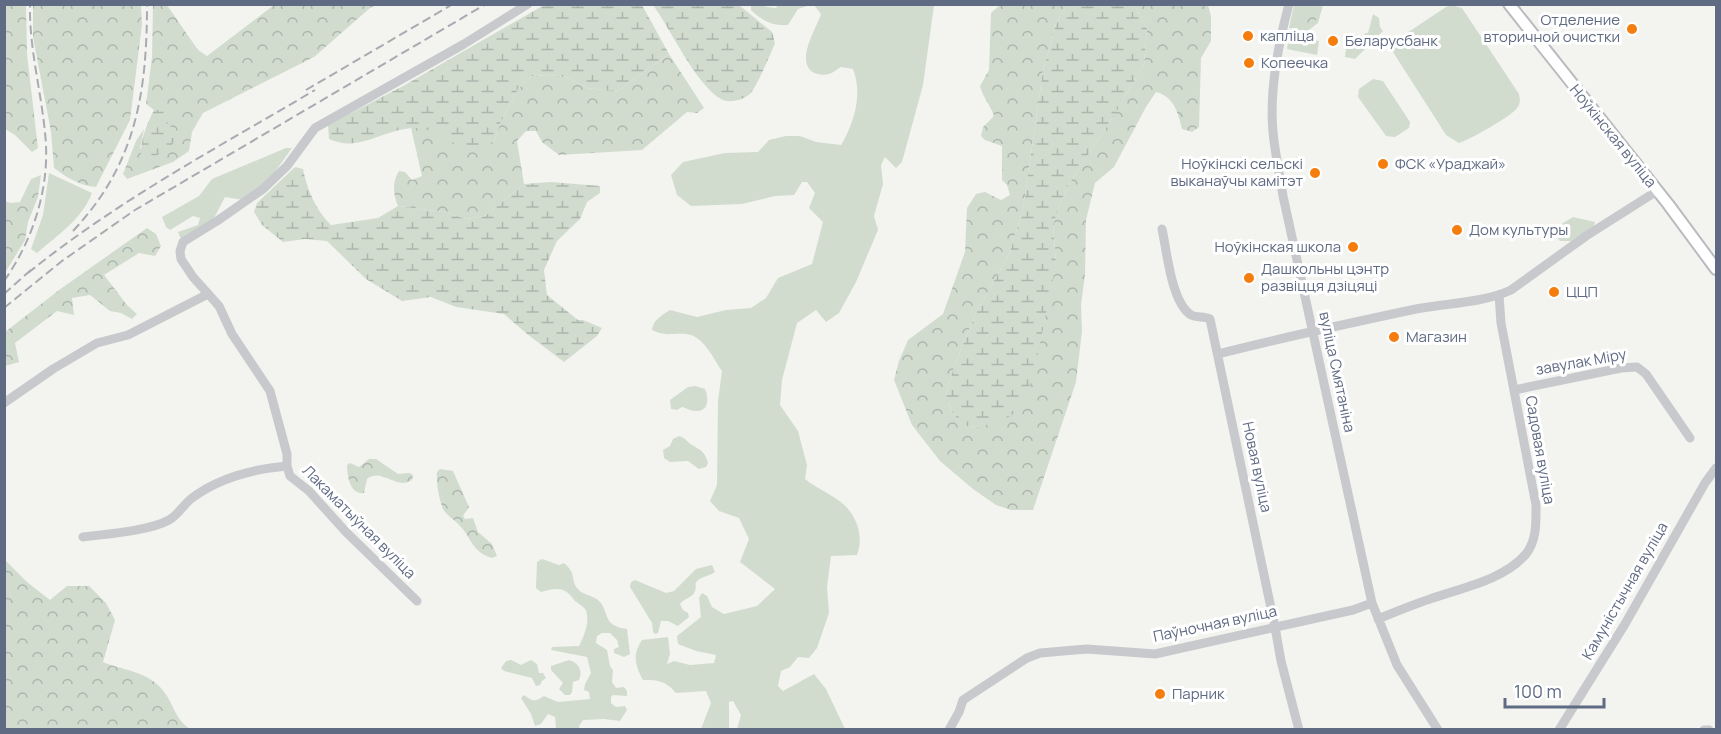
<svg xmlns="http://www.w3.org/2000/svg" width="1721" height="734" viewBox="0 0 1721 734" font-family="Manrope,sans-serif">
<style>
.grass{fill:#d1dccf}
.forest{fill:url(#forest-crowns)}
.wetland{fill:url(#wetland-marsh)}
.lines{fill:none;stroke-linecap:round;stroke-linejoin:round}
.major-casing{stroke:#b9bbc0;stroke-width:14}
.minor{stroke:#c7c9cd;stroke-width:9}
.major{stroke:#fff;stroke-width:10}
.rail{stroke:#a8abb2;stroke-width:2;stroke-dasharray:9 4.5;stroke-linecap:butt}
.poi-dot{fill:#f57d0e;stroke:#fff;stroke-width:2}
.labels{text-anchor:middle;stroke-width:6;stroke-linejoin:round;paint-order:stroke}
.poi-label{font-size:15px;fill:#5f6a83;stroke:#fff;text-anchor:start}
.street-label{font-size:15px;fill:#5f6a83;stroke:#fff}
</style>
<defs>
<pattern id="forest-crowns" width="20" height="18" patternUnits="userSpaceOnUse" patternTransform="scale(1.5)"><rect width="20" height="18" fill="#d1dccf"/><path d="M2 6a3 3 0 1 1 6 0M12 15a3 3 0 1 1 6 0" fill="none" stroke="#adb6ad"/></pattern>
<pattern id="wetland-marsh" width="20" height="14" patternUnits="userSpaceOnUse" patternTransform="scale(1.5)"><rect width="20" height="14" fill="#d1dccf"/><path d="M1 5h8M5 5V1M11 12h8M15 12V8" fill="none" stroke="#adb6ad"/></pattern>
</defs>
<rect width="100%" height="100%" fill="#f3f4ef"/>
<path class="grass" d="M751 5C759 4 770 8 776 8L778 5H810L798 9 788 25C773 26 762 21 751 10Z
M814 5H934L923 85 902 162 896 168 885 157 881 165 883 184 874 216 878 230 856 282 839 313 826 322 816 310 797 323 782 380 780 405 798 431 807 465 805 479C817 489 830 493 842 503 857 515 864 537 857 555L831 556 827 587 829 613 817 648 809 658 798 657 790 667 781 671 778 686 783 691 814 674 826 689 845 729H737L741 715 733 701 729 702V729H701L711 703 706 691 676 693C666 681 658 680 643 680 635 665 632 655 642 640L668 637 670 654 667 664 674 661 690 665 714 663 716 655 696 651 678 644 677 636 701 617 699 598 702 593 707 596 712 607 724 614 757 606 775 589 740 562 749 539 739 518 719 511 710 501 717 485 718 401 722 371C713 358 703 335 686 334 671 333 668 337 652 330 653 320 662 315 670 310L697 317 726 310 751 308 766 298 778 278 812 264 823 222 809 208 815 193 807 182H802L794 195 775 196 742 204 691 206 677 195 671 175 683 162 725 153 758 152 769 140 786 136H800L816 142 841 145C854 123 863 94 853 69L841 67C837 69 833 73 829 74 824 76 815 74 811 71 797 58 816 29 821 14Z
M1294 5H1323L1318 23 1306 32 1289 28Z
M1451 5 1462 8 1519 94C1520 99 1521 103 1517 108 1512 116 1469 140 1459 143L1446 135 1393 52V47L1398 39 1446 7Z
M1373 14 1379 18 1380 27 1383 31 1355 59 1345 57 1348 33 1364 36 1365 33H1368Z
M1289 35 1319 41 1317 55 1287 49Z
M1373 79 1383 81 1410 122 1409 128 1395 137 1386 136 1358 97 1359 89Z
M286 148H292L272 176 243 200 225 197 212 222 181 239 178 232 198 225 200 218 193 216 170 230 166 227 162 217 199 196 212 179Z
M49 173 92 193C82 219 58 235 37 253L31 249 43 215Z
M1573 217 1595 222 1594 226 1571 241H1560L1555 235 1553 229Z
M695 386 705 389C709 398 709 412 695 411 691 411 686 408 682 407L677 410 671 409 670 400 688 387Z
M679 436C686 438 687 442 692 445 701 450 705 452 708 463L706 467 699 469 688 461 670 462 664 458 663 450 670 446 673 439Z
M542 559 559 565 564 563C577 574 570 578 577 588 582 595 592 595 598 600 610 610 601 626 627 629L630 654 624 657 614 653V649L619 647 617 640 610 633H602L597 636 596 643 607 650 610 666 613 670 612 682 616 688 624 687 627 691V696L613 695 611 697V703L616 707 625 706 627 710 620 721 604 719 583 720 579 726 580 729H556L555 717 548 714 541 724 535 726 531 714 521 698 524 695C533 702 535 702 544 696L558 702 590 699 589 692 584 690 585 684 591 673 587 657 551 650 552 647 579 646C584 636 591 620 585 609 583 606 577 603 574 600 564 586 557 588 541 592L536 588 537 562Z
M712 565 715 572C710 576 700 577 697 581 694 585 697 587 695 591 693 598 684 598 680 604L683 610 688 613 689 617 678 626 668 621H661L658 633 655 634 653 632 652 623 630 587 631 582 635 580 666 593 674 591 696 569Z
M511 660 521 665 531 660 537 664 539 673H543L546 678 542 681 540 685 536 686 532 678 504 671 501 668 506 661Z
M569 660C579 663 583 670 579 680L573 682 572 692 570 695H565L559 689 563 683 551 670V666Z"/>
<path class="forest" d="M4 5H26L27 54 38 148 32 152 15 135 5 129Z
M33 5H141L142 25 130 120 96 187C80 186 66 177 54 168L51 132 33 37Z
M153 5H167L198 50 207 56 274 5H377L370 8 314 57 203 113 192 132 189 151 173 162 127 179 123 174 136 141 144 129 140 149 168 125 163 110H154L146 104 152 57Z
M1000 5H1067L1056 24 1043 71 1023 209 1010 252 975 315 954 367 946 395 952 411 962 426 981 427 1056 264 1053 224 1067 187 1118 109 1144 64 1147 29 1135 5H1208L1211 16V41L1201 58 1199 127 1192 132 1182 129C1178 112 1174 97 1156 92L1146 107 1114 167 1095 183 1086 220 1085 275 1081 305 1082 331 1076 382 1033 510H1011L996 505 973 489 940 461 912 425 894 380 899 361 908 340 943 314 965 252 967 208 976 194 985 192 1001 200 1010 195 1007 185 1002 180V146L985 140 981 136 983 127 994 116C990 104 983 98 980 86L989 70 991 13Z
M1310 8C1317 11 1317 14 1316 21L1309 25 1298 24 1295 18 1297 12 1303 9Z
M669 54 704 108 697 113 687 112 642 150 559 155 542 142 536 131H526L517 141 524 184 485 216 466 219 444 212 398 206C393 195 392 181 399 171L405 172 412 180 422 176 411 128H422L494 142 500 124 518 89 531 76 548 75 566 77 588 88 616 92Z
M41 175 38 197 28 222 25 240 5 273V201L10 203 20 202 31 179Z
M147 228 156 234 161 246 155 256 139 253 104 275 127 305 137 314 132 319 121 313 110 311 90 295 72 298 74 315 57 311 15 343 19 362 5 366V332L59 290Z
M369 459H376L398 474 409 473 413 475 412 480C396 491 383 467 367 479L364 493C350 495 347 476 347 465L350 463 359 467Z
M440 469 453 471 469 507 463 516 465 519 473 518 478 532 492 544 497 556 492 558C471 551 473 540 460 526 455 520 447 516 443 509 439 499 436 482 437 472Z
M5 560 27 582 50 600 67 586H89L106 603 115 620 103 662C122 670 145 671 160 687 173 700 174 719 190 729H5Z"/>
<path class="wetland" d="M544 5H642L669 54 616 92 588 88 566 77 548 75 531 76 518 89 500 124 494 142C482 145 469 148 457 144 443 139 430 127 414 128 383 129 359 153 329 139L328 125 403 86Z
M653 5H739L772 32 775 43C771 53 757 86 751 93 744 100 729 104 721 99 696 85 670 28 653 5Z
M1067 5H1135L1147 29 1144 64 1118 109 1067 187 1053 224 1056 264 1036 363 1026 401 1011 416 981 427 962 426 952 411 946 395 954 367 975 315 1010 252 1023 209 1043 71 1056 24Z
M154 110H163L166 113 168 125 175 129 177 139C168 150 156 158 141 159 140 140 146 126 154 110Z
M295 167 303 169C307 190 316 210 331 225L378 218 398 206 444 212 466 219 485 216 524 184 551 182 600 186V193L587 202 580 219 557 241 544 270 547 295 578 320H583L602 328 597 336 564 362 527 334 504 314 456 307 431 297 402 301 366 279 327 241 305 239 283 242 262 225 254 212 257 203Z"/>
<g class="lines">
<defs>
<path id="major" d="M1509 4 1668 204 1716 269"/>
</defs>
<use href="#major" class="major-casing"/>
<path class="minor" d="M1289 4C1278 45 1269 90 1273 132 1275 154 1280 175 1283 196L1372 603 1397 665 1438 730
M1162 229C1167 251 1171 302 1191 315 1197 318 1204 316 1210 319L1275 627 1281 661 1299 730
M1218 354C1284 337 1350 323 1416 309 1447 303 1483 303 1511 290L1586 236 1657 191
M1514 390 1621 368 1637 367 1646 374 1690 438
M4 403 53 369 97 343 128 335 208 294
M287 466V454L270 391 232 334 219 306 193 277 181 259 180 251 183 242 217 221 263 189 287 166 315 128 464 44 528 4
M83 537C106 534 149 531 169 520 178 515 184 504 192 498 220 477 253 469 287 466L290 476 309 491 346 532 417 601
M1378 619C1395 612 1412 605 1430 599 1461 588 1504 580 1526 554 1537 540 1536 522 1536 505L1501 323 1499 295
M949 730 959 712 963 700 1027 658 1040 653 1087 649 1155 654 1353 610 1372 603
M1559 730 1625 624 1705 483 1716 468
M1704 730H1709"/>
<use href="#major" class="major"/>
<path class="rail" d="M306 90 453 4
M73 231C136 164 147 93 147 4
M28 273C117 201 217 148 315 90
M4 281C34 239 51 184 45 133 41 90 29 48 30 4
M4 294 33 268
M4 308 62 261 135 210 486 4"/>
</g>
<g class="poi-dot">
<circle cx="1632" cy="29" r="6"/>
<circle cx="1248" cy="36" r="6"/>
<circle cx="1333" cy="41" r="6"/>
<circle cx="1249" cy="63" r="6"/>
<circle cx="1383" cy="164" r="6"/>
<circle cx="1315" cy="173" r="6"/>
<circle cx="1457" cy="230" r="6"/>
<circle cx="1353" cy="247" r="6"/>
<circle cx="1249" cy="278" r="6"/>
<circle cx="1554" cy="292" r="6"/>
<circle cx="1394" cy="337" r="6"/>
<circle cx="1160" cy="694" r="6"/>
</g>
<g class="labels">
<g class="poi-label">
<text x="1620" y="25" text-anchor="end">Отделение<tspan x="1620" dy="17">вторичной очистки</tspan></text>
<text x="1260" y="41">капліца</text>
<text x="1345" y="46">Беларусбанк</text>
<text x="1261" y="68">Копеечка</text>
<text x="1303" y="169" text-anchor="end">Ноўкінскі сельскі<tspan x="1303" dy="17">выканаўчы камітэт</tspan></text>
<text x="1395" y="169">ФСК «Ураджай»</text>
<text x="1469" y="235">Дом культуры</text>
<text x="1341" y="252" text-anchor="end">Ноўкінская школа</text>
<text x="1261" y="274">Дашкольны цэнтр<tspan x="1261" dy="17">развіцця дзіцяці</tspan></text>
<text x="1566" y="297">ЦЦП</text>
<text x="1406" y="342">Магазин</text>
<text x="1172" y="699">Парник</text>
</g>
<g class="street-label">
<text transform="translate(1613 136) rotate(51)" y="5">Ноўкінская вуліца</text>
<text transform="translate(1581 362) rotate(-10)" y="5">завулак Міру</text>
<text transform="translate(1337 372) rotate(78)" y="5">вуліца Смятаніна</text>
<text transform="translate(1540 450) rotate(80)" y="5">Садовая вуліца</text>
<text transform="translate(1257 467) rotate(78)" y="5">Новая вуліца</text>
<text transform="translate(359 522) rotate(45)" y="5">Лакаматыўная вуліца</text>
<text transform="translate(1625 591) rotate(-60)" y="5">Камуністычная вуліца</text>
<text transform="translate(1215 624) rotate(-12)" y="5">Паўночная вуліца</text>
</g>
</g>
<rect width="1721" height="734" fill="none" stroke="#5f6a83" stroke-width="12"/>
<path d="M1505 698v9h99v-9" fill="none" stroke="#5f6a83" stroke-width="3"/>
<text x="1514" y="698" font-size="18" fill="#5f6a83" stroke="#ffffff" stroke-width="4.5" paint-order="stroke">100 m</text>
</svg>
